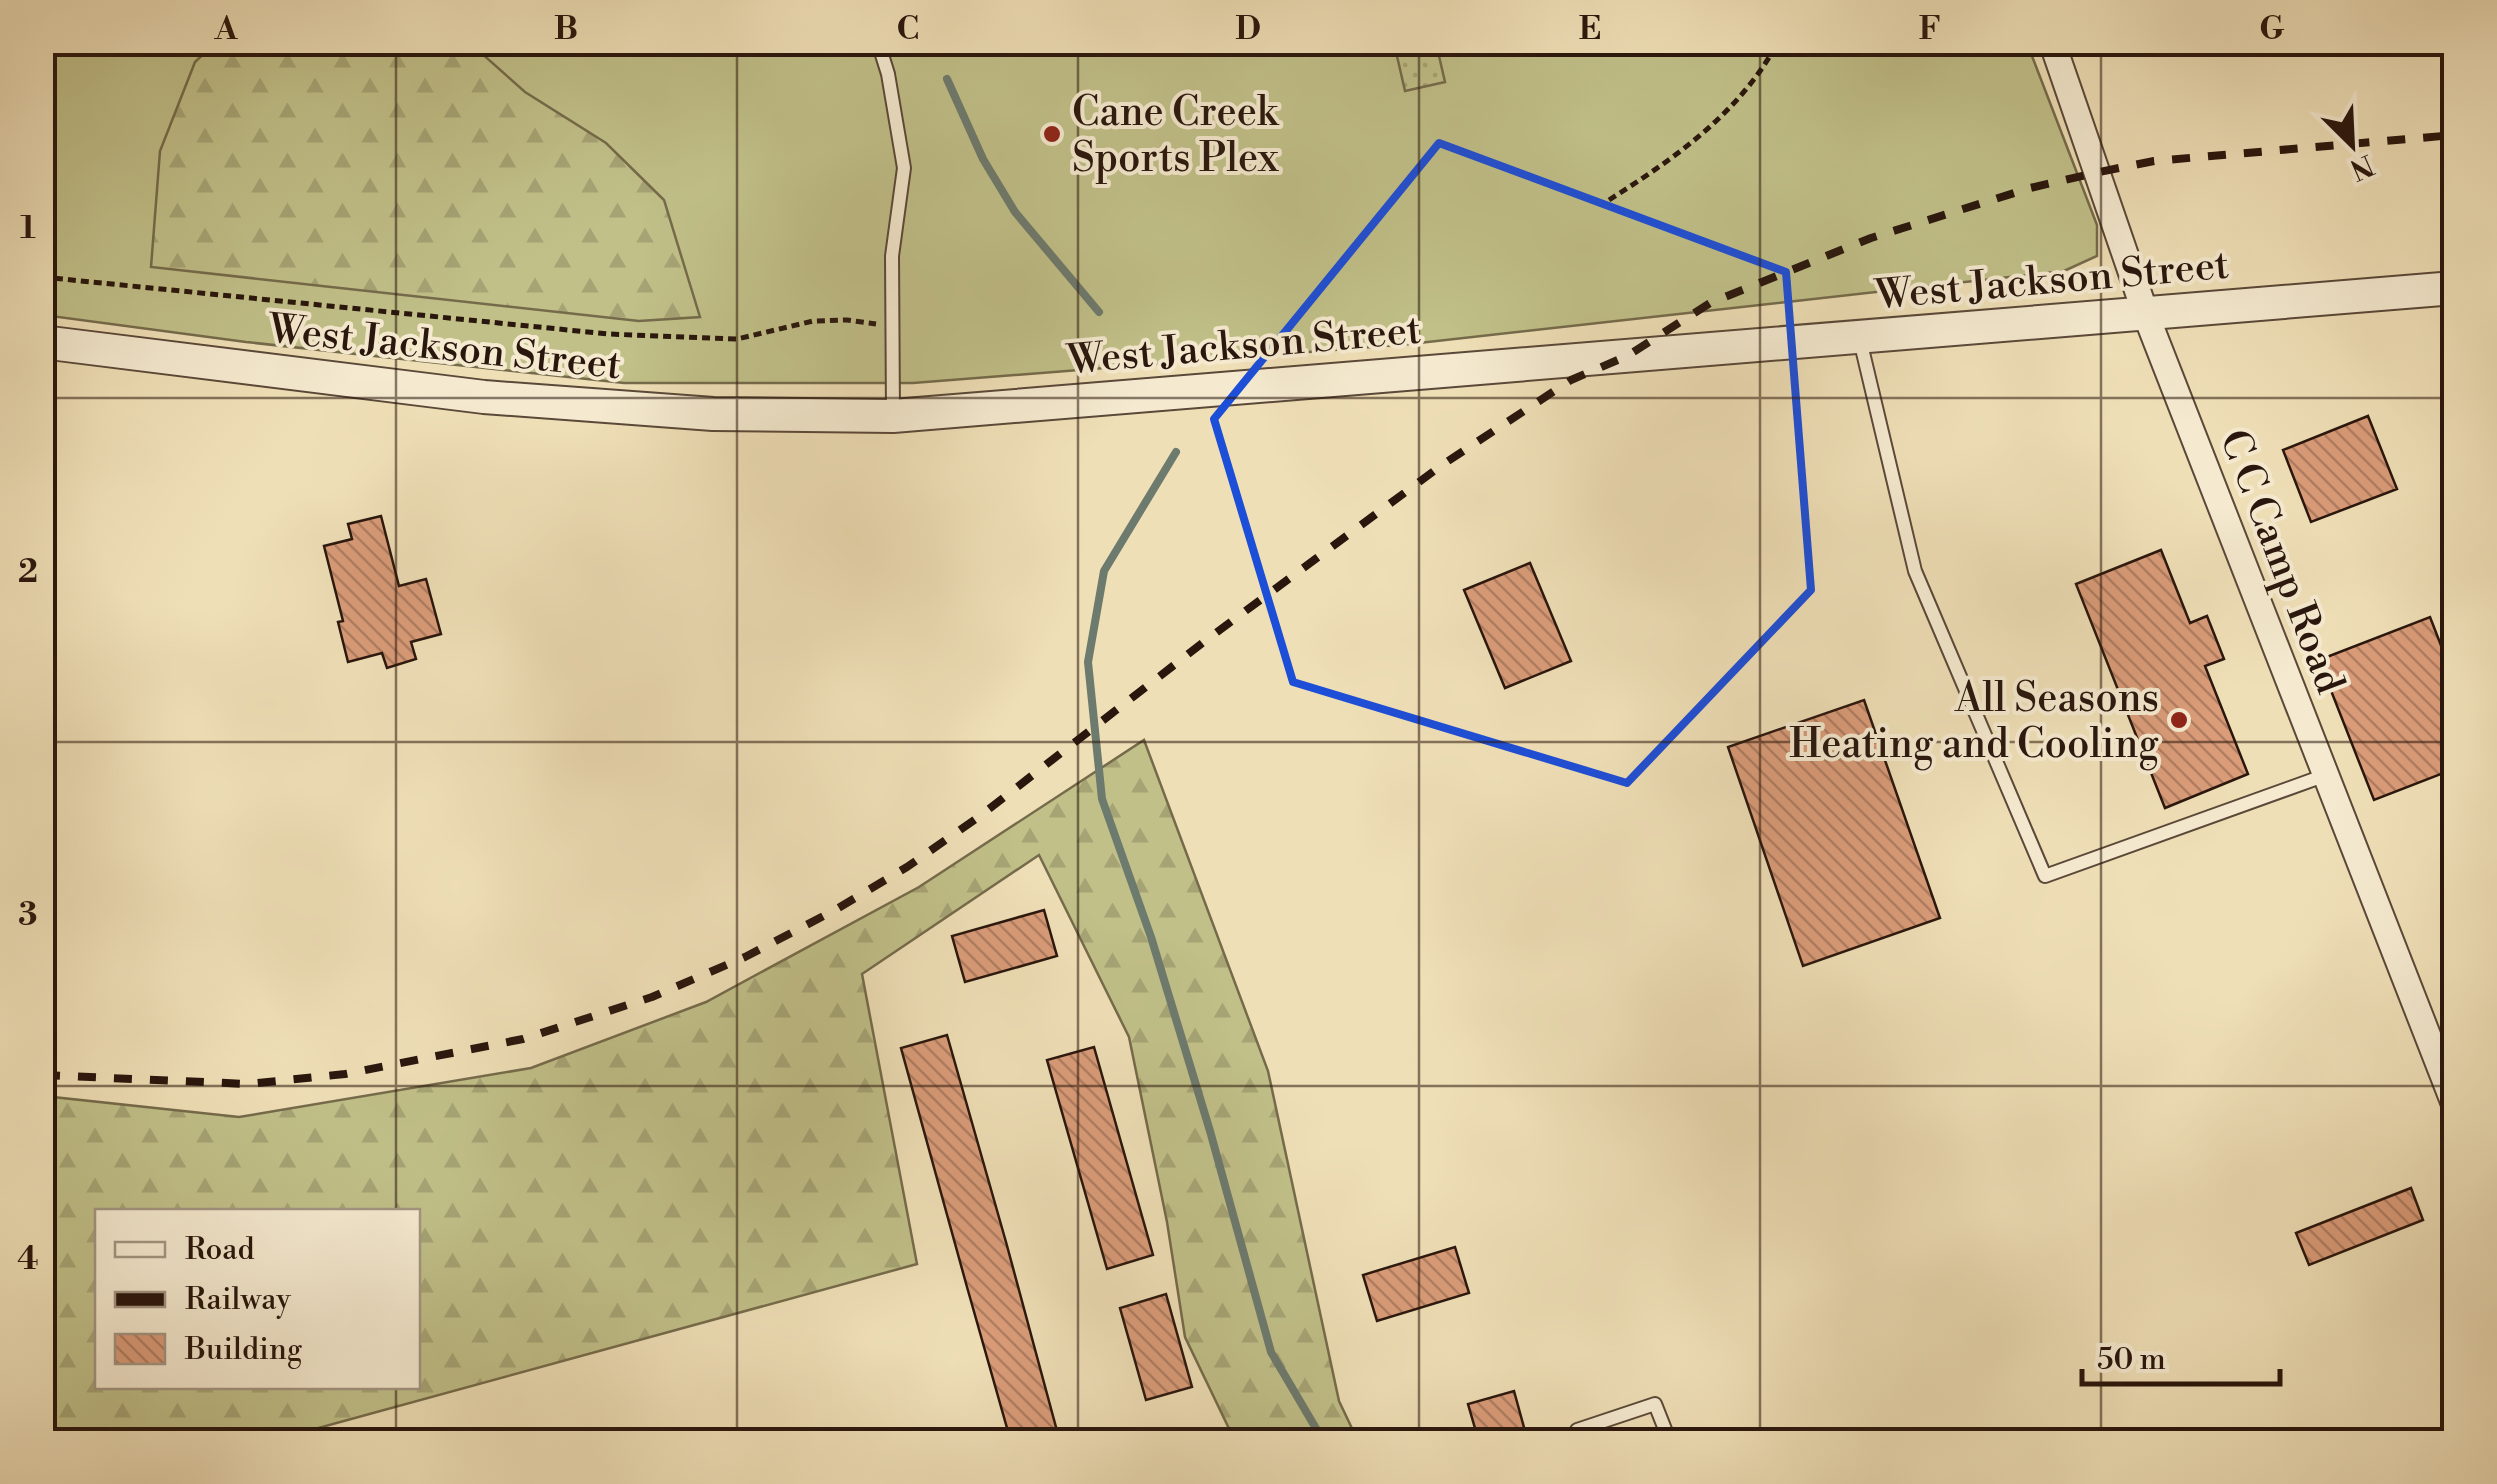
<svg xmlns="http://www.w3.org/2000/svg" width="2497" height="1484" viewBox="0 0 2497 1484" font-family="'Libre Bodoni',serif">
<style>
.grass{fill:#c1c089;stroke:#756b4b;stroke-width:2.5}
.forest{fill:url(#forest-firs);stroke:#756b4b;stroke-width:2.5;fill-rule:evenodd}
.park{fill:url(#park-dots);stroke:#756b4b;stroke-width:2.5}
.lines{fill:none;stroke-linecap:round;stroke-linejoin:round}
.stream{stroke:#6d7a6e;stroke-width:8}
.building{fill:url(#building-back-hatch);stroke:#29160d;stroke-width:2.5}
.service-casing{stroke:#5a4838;stroke-width:16}
.minor-casing{stroke:#5a4838;stroke-width:29}
.tertiary-casing{stroke:#5a4838;stroke-width:36}
.path{stroke:#29160d;stroke-width:5;stroke-dasharray:8 5;stroke-linecap:butt}
.service{stroke:#f5ead0;stroke-width:12}
.minor{stroke:#f5ead0;stroke-width:25}
.tertiary{stroke:#f5ead0;stroke-width:32}
.rail{stroke:#29160d;stroke-width:8;stroke-dasharray:18 18;stroke-linecap:butt}
.marked{fill:none;stroke:#1d4ed8;stroke-width:8;stroke-linejoin:round}
.grid{fill:none;stroke:#29160d;stroke-width:2.5;stroke-opacity:0.55}
.poi-dot{fill:#8f2418;stroke:#f5ead0;stroke-width:4}
.labels{text-anchor:middle;stroke-width:8;stroke-linejoin:round;paint-order:stroke}
.poi-label{font-size:40px;fill:#29160d;stroke:#f5ead0;text-anchor:start}
.street-label{font-size:40px;fill:#29160d;stroke:#f5ead0}
.neatline{fill:none;stroke:#29160d;stroke-width:4}
.grid-label{font-size:32px;text-anchor:middle;font-weight:bold;fill:#29160d}
</style>
<defs>
<pattern id="forest-firs" width="22" height="20" patternUnits="userSpaceOnUse" patternTransform="scale(2.5)"><rect width="22" height="20" fill="#c1c089"/><path d="M5 1l3.5 6h-7zM16 11l3.5 6h-7z" fill="#a6a475"/></pattern>
<pattern id="park-dots" width="8" height="8" patternUnits="userSpaceOnUse" patternTransform="scale(2.5)"><rect width="8" height="8" fill="#c1c089"/><path d="M2 2h.1M6 6h.1" fill="none" stroke="#a6a475" stroke-width="1.8" stroke-linecap="round"/></pattern>
<pattern id="building-back-hatch" width="6" height="6" patternUnits="userSpaceOnUse" patternTransform="scale(2.5)"><rect width="6" height="6" fill="#da9c79"/><path d="M-1 5l2 2M0 0l6 6M5-1l2 2" fill="none" stroke="#b17e62"/></pattern>
</defs>
<rect width="100%" height="100%" fill="#efdfb7"/>
<filter id="stains"><feTurbulence type="fractalNoise" baseFrequency=".002" numOctaves="4"/><feColorMatrix values="0 0 0 0 .2 0 0 0 0 .09 0 0 0 0 .02 0 0 0 .5 -.17"/></filter>
<radialGradient id="worn" r=".72"><stop offset=".6" stop-color="#630" stop-opacity="0"/><stop offset="1" stop-color="#630" stop-opacity=".3"/></radialGradient>
<path class="grass" d="M43 42 2027 43 2097 225V256L2064 271 1410 344 913 383H624L246 342 43 315Z"/>
<path class="forest" d="M215 43H470L525 92 606 143 664 200 700 317 639 321 151 267 160 151 195 62Z
M1144 740 1268 1071 1339 1401 1358 1441H1235L1185 1337 1167 1222 1129 1037 1039 855 862 974 917 1264 271 1441H43V1096L239 1117 531 1068 706 1002 919 887ZM98 1212H418V1386H98Z"/>
<path class="park" d="M1394 43H1436L1445 82 1405 91Z"/>
<g class="lines">
<path class="stream" d="M947 79 983 159 1015 212 1099 312
M1176 452 1104 571 1088 662 1102 799 1151 937 1210 1131 1271 1352 1324 1442"/>
</g>
<path class="building" d="M2368 416 2397 489 2311 522 2283 450Z
M381 516 399 586 426 579 441 634 411 642 416 659 387 668 382 653 348 662 338 622 343 621 324 546 352 539 348 524Z
M2161 550 2190 623 2207 616 2224 659 2205 666 2248 774 2165 808 2076 584Z
M1530 563 1571 661 1505 688 1464 590Z
M2430 617 2454 679V769L2374 800 2319 660Z
M1864 700 1940 918 1803 966 1728 747Z
M1044 910 1057 956 965 982 952 936Z
M947 1035 1006 1242 1060 1442H1011L967 1287 901 1048Z
M1094 1047 1153 1255 1107 1269 1047 1060Z
M2411 1188 2423 1220 2309 1265 2296 1233Z
M1455 1247 1469 1293 1377 1321 1363 1275Z
M1166 1294 1192 1387 1146 1400 1120 1308Z
M1514 1391 1528 1442H1479L1468 1404Z"/>
<g class="lines">
<defs>
<path id="service" d="M878 42 888 74 904 168 892 256 893 414
M1860 340 1915 571 2045 876 2326 775
M1577 1430 1655 1404 1670 1442"/>
<path id="minor" d="M2052 42 2146 315 2454 1103"/>
<path id="tertiary" d="M42 342 484 397 713 414 893 416 2454 288"/>
</defs>
<use href="#service" class="service-casing"/>
<use href="#minor" class="minor-casing"/>
<use href="#tertiary" class="tertiary-casing"/>
<path class="path" d="M1609 200C1675 158 1740 113 1778 42
M42 277 608 334 737 339 813 321 847 320 876 324"/>
<use href="#service" class="service"/>
<use href="#minor" class="minor"/>
<use href="#tertiary" class="tertiary"/>
<path class="rail" d="M42 1075 248 1084 345 1074 523 1039 652 997 745 957 835 910 907 867 980 816 1205 641 1442 465 1571 380 1627 356 1710 303 1871 238 2030 188 2099 172 2154 161 2454 135"/>
</g>
<path class="marked" d="M1439 143 1786 272 1811 590 1627 783 1293 682 1214 419Z"/>
<path class="grid" d="M396 42V1212M737 42V1442M1078 42V1442M1419 42V1442M1760 42V1442M2101 42V1442M42 398H2454M42 742H2454M42 1086H2454M396 1386V1442"/>
<g class="poi-dot">
<circle cx="1052" cy="134" r="10"/>
<circle cx="2179" cy="720" r="10"/>
</g>
<g class="labels">
<g class="poi-label">
<text x="1072" y="125">Cane Creek<tspan x="1072" dy="46">Sports Plex</tspan></text>
<text x="2159" y="711" text-anchor="end">All Seasons<tspan x="2159" dy="46">Heating and Cooling</tspan></text>
</g>
<g class="street-label">
<text transform="translate(2052 279) rotate(-5)" y="14">West Jackson Street</text>
<text transform="translate(1244 344) rotate(-5)" y="14">West Jackson Street</text>
<text transform="translate(445 346) rotate(6)" y="14">West Jackson Street</text>
<text transform="translate(2283 561) rotate(69)" y="14">C C Camp Road</text>
</g>
</g>
<rect width="2497" height="1484" fill="none" stroke="#efdfb7" stroke-width="110"/>
<rect x="95" y="1209" width="325" height="180" fill="#f5ead0" stroke="#a39582" stroke-width="2.5"/>
<rect x="115" y="1242" width="50" height="15" fill="#f5ead0" stroke="#a39582" stroke-width="2.5"/>
<text x="185" y="1259" font-size="30" fill="#29160d">Road</text>
<rect x="115" y="1292" width="50" height="15" fill="#29160d" stroke="#a39582" stroke-width="2.5"/>
<text x="185" y="1309" font-size="30" fill="#29160d">Railway</text>
<rect x="115" y="1334" width="50" height="30" fill="url(#building-back-hatch)" stroke="#a39582" stroke-width="2.5"/>
<text x="185" y="1359" font-size="30" fill="#29160d">Building</text>
<g transform="translate(2352 145) rotate(156)" stroke="#f5ead0" stroke-width="8" paint-order="stroke">
<path d="M0-8L18 38L0 25L-18 38Z" fill="#29160d"/>
<text y="-15" font-size="28" font-weight="bold" text-anchor="middle" fill="#29160d">N</text>
</g>
<path d="M2082 1369v15h198v-15" fill="none" stroke="#29160d" stroke-width="5"/>
<text x="2097" y="1369" font-size="30" fill="#29160d" stroke="#f5ead0" stroke-width="8" paint-order="stroke">50 m</text>
<rect x="55" y="55" width="2387" height="1374" class="neatline"/>
<g class="grid-label">
<text x="226" y="39">A</text>
<text x="566" y="39">B</text>
<text x="908" y="39">C</text>
<text x="1248" y="39">D</text>
<text x="1590" y="39">E</text>
<text x="1930" y="39">F</text>
<text x="2272" y="39">G</text>
<text x="28" y="238">1</text>
<text x="28" y="582">2</text>
<text x="28" y="925">3</text>
<text x="28" y="1269">4</text>
</g>
<rect width="100%" height="100%" filter="url(#stains)"/>
<rect width="100%" height="100%" fill="url(#worn)"/>
</svg>
